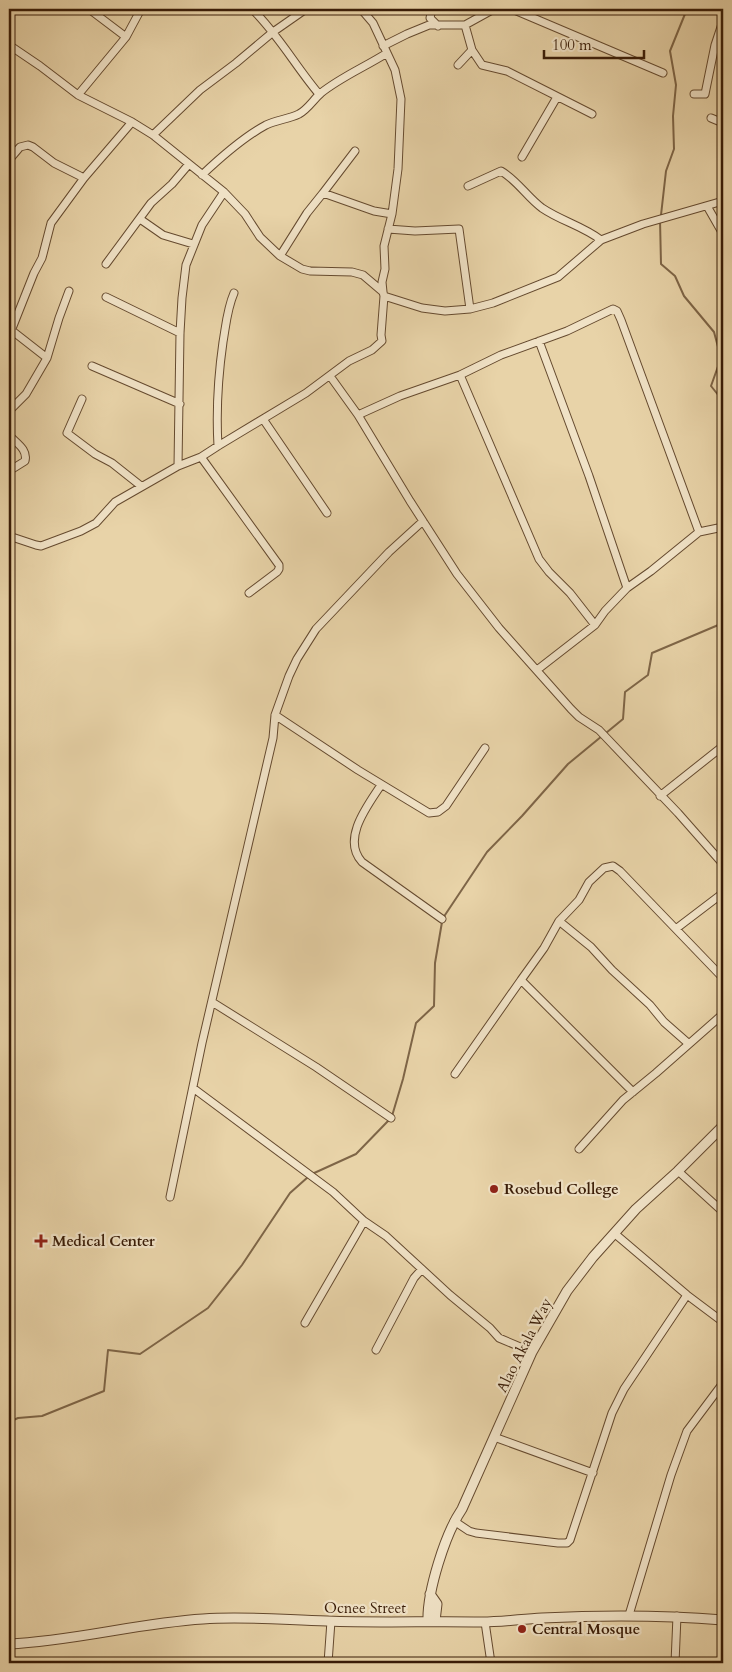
<svg xmlns="http://www.w3.org/2000/svg" width="732" height="1672" viewBox="0 0 732 1672" font-family="Cardo,serif">
<style>
.lines{fill:none;stroke-linecap:round;stroke-linejoin:round}
.stream{stroke:#7e6547;stroke-width:2}
.minor-casing{stroke:#654a2f;stroke-width:9}
.tertiary-casing{stroke:#654a2f;stroke-width:11}
.minor{stroke:#f0e2c6;stroke-width:7}
.tertiary{stroke:#f0e2c6;stroke-width:9}
.poi-dot{fill:#8f2418;stroke:#f0e2c6;stroke-width:2}
.labels{text-anchor:middle;stroke-width:4.5;stroke-linejoin:round;paint-order:stroke}
.poi-label{font-size:15px;font-weight:bold;fill:#391c07;stroke:#f0e2c6;text-anchor:start}
.street-label{font-size:15px;fill:#391c07;stroke:#f0e2c6}
</style>
<rect width="100%" height="100%" fill="#e8d3a8"/>
<filter id="stains"><feTurbulence type="fractalNoise" baseFrequency=".004" numOctaves="4"/><feColorMatrix values="0 0 0 0 .2 0 0 0 0 .09 0 0 0 0 .02 0 0 0 .5 -.17"/></filter>
<radialGradient id="worn" r=".72"><stop offset=".6" stop-color="#630" stop-opacity="0"/><stop offset="1" stop-color="#630" stop-opacity=".3"/></radialGradient>
<g class="lines">
<path class="stream" d="M661 215 666 171 674 149 673 116 676 85 670 51 687 9
M660 220 661 264 675 276 684 296 714 332 721 358 711 386 723 401
M606 733 623 719 625 692 648 675 652 653 723 623
M443 918 487 852 522 816 568 764 602 736
M392 1116 403 1079 416 1023 434 1006 435 963 442 922
M312 1174 356 1154 389 1120
M9 1422 18 1418 42 1416 104 1391 108 1350 140 1354 208 1308 242 1265 290 1193 308 1177"/>
<defs>
<path id="minor" d="M89 9 126 37
M252 9C278 34 296 67 319 94
M361 9 373 23 395 70 401 99 398 169 392 214 384 246 385 269 382 282 383 292
M432 9 430 18 438 26
M512 9 663 73
M465 25 472 50 482 65 507 71 592 114
M9 45 40 66 78 95 132 122 153 135 224 192 245 214 260 237 280 256 302 269 310 271 352 272 363 275 383 292 384 296 422 308 445 311 470 309 493 303 558 277 601 240 643 224 723 201
M715 45 723 46
M383 46 407 34 429 25H465L494 9
M458 65 472 50
M694 94H705L715 45 723 21
M78 95 126 37 141 9
M711 118 723 123
M153 135 200 90 236 63 273 32 306 9
M522 157 557 97
M9 160 20 147 28 145 33 147 54 163 84 178
M202 175C221 157 242 138 266 125 276 120 289 119 299 114 308 109 313 100 321 93 341 77 365 67 387 53
M468 186 501 171C517 180 527 197 542 208 561 221 583 226 601 240
M323 193 355 151
M707 206 723 234
M140 219 163 235 193 244
M388 229 415 231 459 229 470 309
M280 256 307 213 323 193 374 211 392 214
M106 264 151 203 172 184 189 164
M106 297 180 333
M9 330 15 333 47 358
M11 331 34 273 42 258 51 223 84 178 132 122
M539 341 589 476 627 588
M92 366 180 404
M460 375 539 559 549 572 570 593 595 625
M330 376 358 415 410 501 457 574 499 628 571 709 579 717 599 730 678 813 723 864
M82 399 67 433 95 454 112 463 141 486
M9 411 26 394 47 358 59 318 69 291
M358 415 400 396 460 375 501 355 567 331 613 309 617 311 621 320 699 532
M263 419 327 513
M9 435C16 443 28 449 25 461L9 471
M218 446C216 411 218 377 223 342 226 325 227 309 234 293
M201 457 279 565V569L277 572 249 593
M178 466 180 333 182 298 186 265 202 225 224 192
M9 536 36 545 41 546 81 531 96 523 115 502 178 466 201 457 218 446 306 393 349 361 372 350 382 341 381 335 384 296
M537 670 595 625 605 611 627 588 651 571 699 532 723 527
M275 715 358 770 429 813 438 812 446 806 485 748
M381 785C368 805 341 839 362 862L442 919
M660 796 723 746
M559 921 591 947 612 970 650 1005 664 1022 689 1044
M677 928 723 893
M212 1002 316 1067 391 1118
M455 1074 521 980
M193 1088 333 1192 364 1221 386 1236 450 1295 490 1328 499 1338 532 1352
M633 1092 521 980 544 948 559 921 579 900 589 882 604 868 613 866 620 871 723 978
M579 1149 623 1100 656 1073 723 1014
M678 1171 723 1212
M170 1197 202 1043 273 738 275 715 289 676 297 659 316 629 389 552 423 521
M614 1233 687 1295 723 1322
M305 1323 364 1221
M376 1350 414 1278 422 1269
M494 1437 593 1473
M454 1521 469 1531 476 1533 558 1543H567L570 1540 612 1413 624 1389 687 1295
M629 1615 671 1475 687 1431 723 1383
M485 1622 491 1663
M328 1663 331 1621
M675 1663 677 1616"/>
<path id="tertiary" d="M430 1594 437 1604 435 1621
M428 1621C427 1592 445 1534 462 1509L532 1352 567 1291 593 1257 636 1209 678 1171 723 1126
M9 1644C74 1641 138 1623 203 1619 244 1616 286 1620 327 1621 379 1623 431 1621 482 1622 502 1622 522 1619 542 1618 603 1615 663 1615 723 1620"/>
</defs>
<use href="#minor" class="minor-casing"/>
<use href="#tertiary" class="tertiary-casing"/>
<use href="#minor" class="minor"/>
<use href="#tertiary" class="tertiary"/>
</g>
<g class="poi-dot">
<circle cx="494" cy="1189" r="5"/>
<path d="M38.5 1233.5h5v5h5v5h-5v5h-5v-5h-5v-5h5z"/>
<circle cx="522" cy="1629" r="5"/>
</g>
<g class="labels">
<g class="poi-label">
<text x="504" y="1194">Rosebud College</text>
<text x="52" y="1246">Medical Center</text>
<text x="532" y="1634">Central Mosque</text>
</g>
<g class="street-label">
<text transform="translate(524 1345) rotate(-63)" y="5">Alao Akala Way</text>
<text x="365" y="1613">Ocnee Street</text>
</g>
</g>
<rect width="732" height="1672" fill="none" stroke="#e8d3a8" stroke-width="30"/>
<rect x="10" y="10" width="712" height="1652" fill="none" stroke="#391c07" stroke-width="2.5"/>
<rect x="15" y="15" width="702" height="1642" fill="none" stroke="#391c07"/>
<path d="M544 50v8h100v-8" fill="none" stroke="#391c07" stroke-width="2.5"/>
<text x="552" y="50" font-size="15" fill="#391c07" stroke="#f0e2c6" stroke-width="4" paint-order="stroke">100 m</text>
<rect width="100%" height="100%" filter="url(#stains)"/>
<rect width="100%" height="100%" fill="url(#worn)"/>
</svg>
